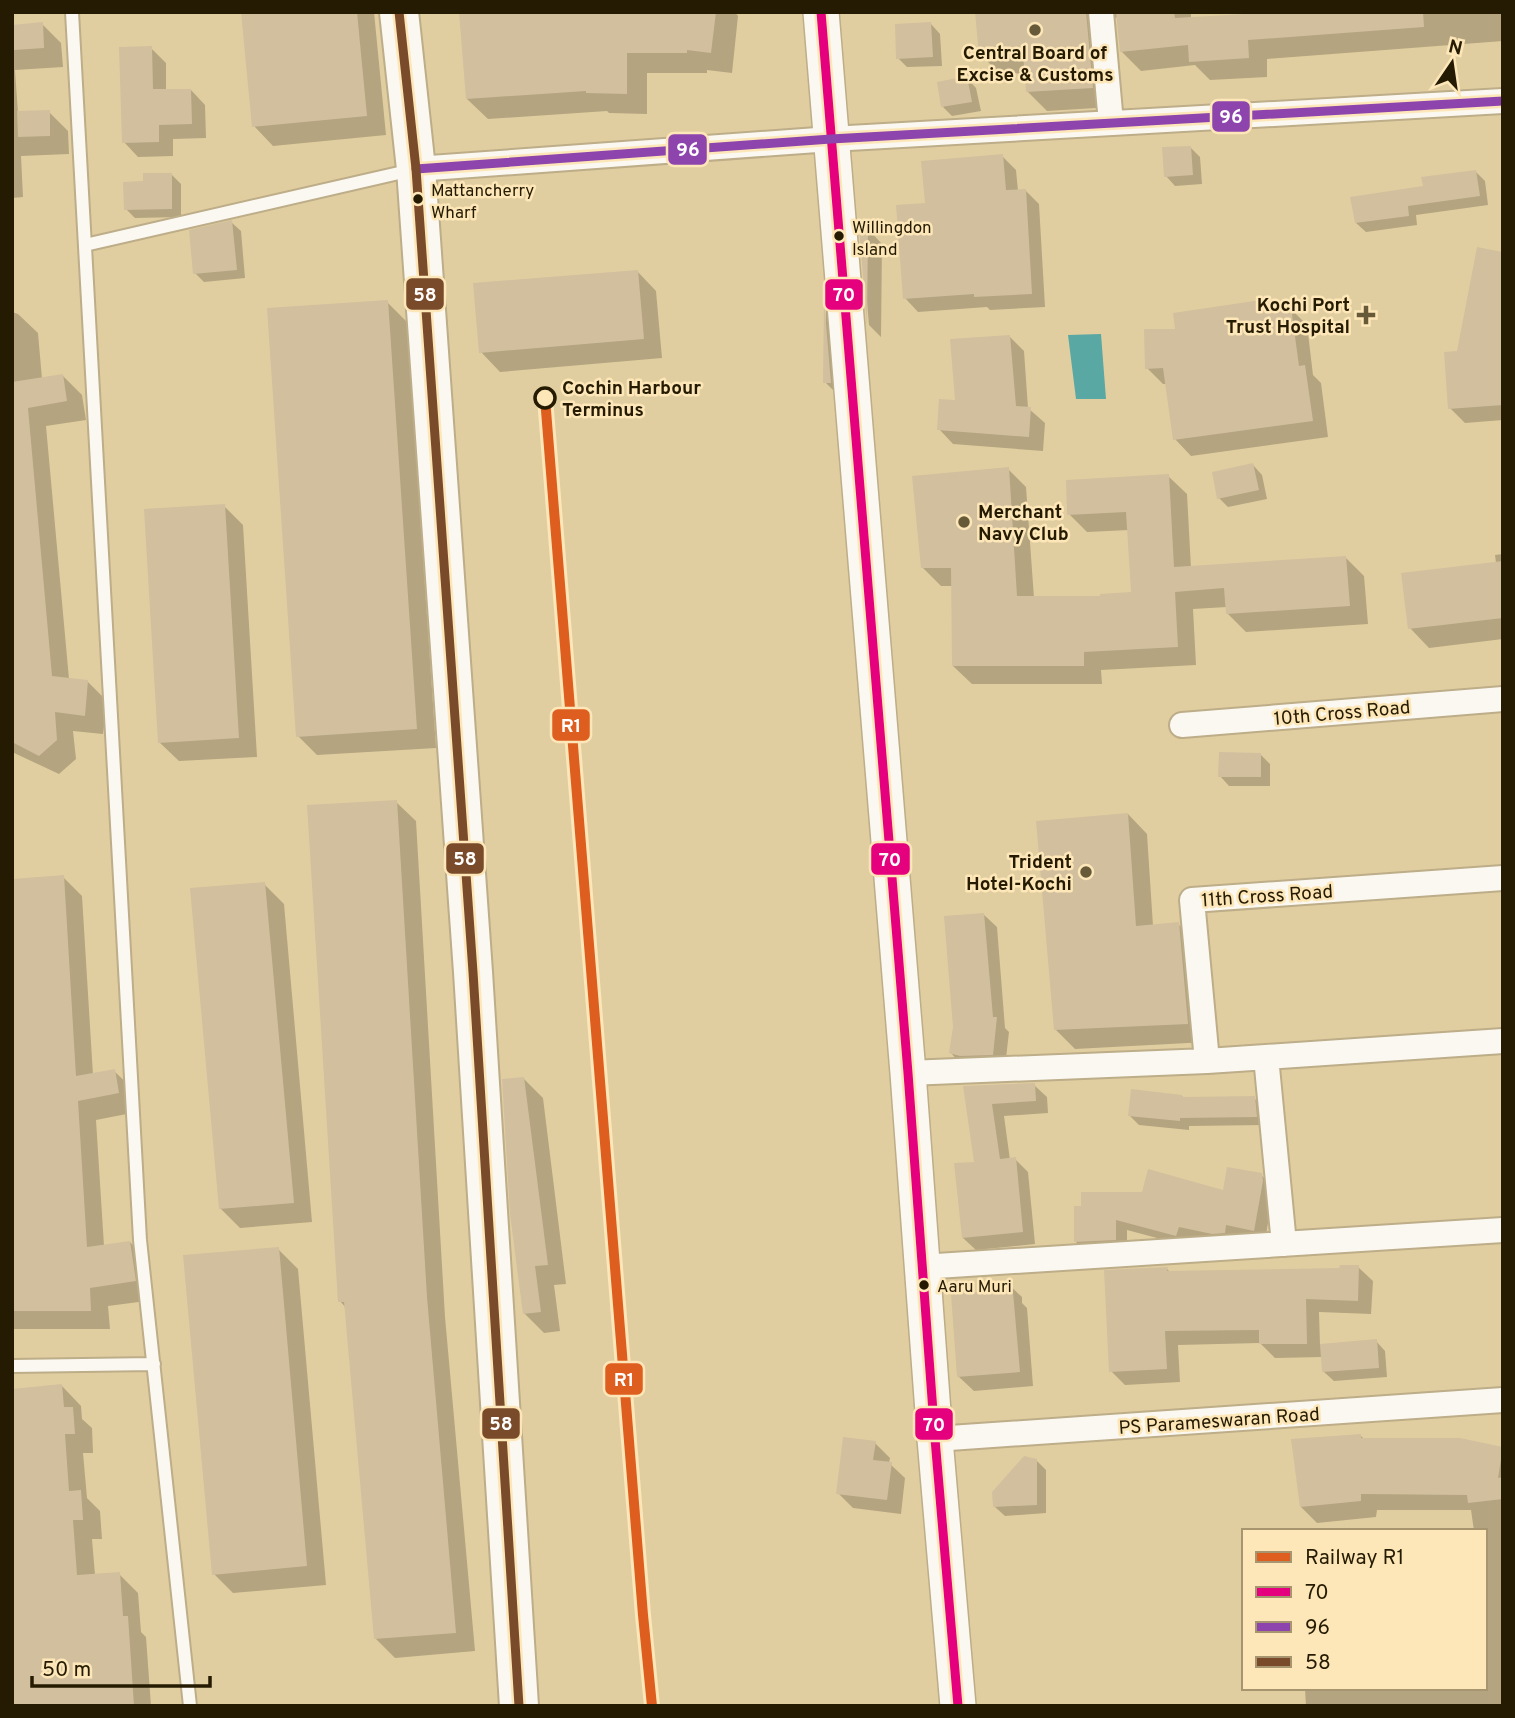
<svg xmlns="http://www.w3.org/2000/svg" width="1515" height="1718" viewBox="0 0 1515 1718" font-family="Overpass,sans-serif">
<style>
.water{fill:#5aa8a4}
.shadow{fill:#0003}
.building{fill:#d2bf9e}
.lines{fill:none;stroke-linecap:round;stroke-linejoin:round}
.lane-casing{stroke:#bdad88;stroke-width:16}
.street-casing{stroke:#bdad88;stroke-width:28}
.secondary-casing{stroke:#bdad88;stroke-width:38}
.highway-casing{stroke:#bdad88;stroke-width:42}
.lane{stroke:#faf8f1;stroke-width:12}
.street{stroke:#faf8f1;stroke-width:24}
.secondary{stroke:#faf8f1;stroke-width:35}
.highway{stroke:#faf8f1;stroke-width:38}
.bus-1-casing{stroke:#fde7b8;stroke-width:14}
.bus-2-casing{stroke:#fde7b8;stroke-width:14}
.bus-3-casing{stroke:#fde7b8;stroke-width:14}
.bus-1{stroke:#e5007d;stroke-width:9}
.bus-2{stroke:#8e44ad;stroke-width:9}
.bus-3{stroke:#7a4b2a;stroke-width:9}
.rail-1-casing{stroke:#fde7b8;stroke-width:16}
.rail-1{stroke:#de5e1f;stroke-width:10}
.poi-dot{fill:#675a39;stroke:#fde7b8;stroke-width:2.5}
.bus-dot{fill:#251b02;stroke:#fde7b8;stroke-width:2.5}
.stop-dot{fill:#fde7b8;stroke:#251b02;stroke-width:3.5}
.labels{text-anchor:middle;stroke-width:5;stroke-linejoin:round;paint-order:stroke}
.bus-label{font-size:17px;fill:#251b02;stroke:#fde7b8;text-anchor:start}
.poi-label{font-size:19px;font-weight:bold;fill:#251b02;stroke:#fde7b8;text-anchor:end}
.stop-label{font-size:19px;font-weight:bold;fill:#251b02;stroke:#fde7b8;text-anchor:start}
.street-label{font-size:19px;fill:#251b02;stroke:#fde7b8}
.line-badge{stroke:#fde7b8;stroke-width:2.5}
.badge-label{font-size:19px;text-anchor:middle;font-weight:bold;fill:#fff}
</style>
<rect width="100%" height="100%" fill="#e1cea0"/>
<path class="water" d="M1101 334 1106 399H1076L1068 335Z"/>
<path class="shadow" d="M243 12H374L386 135 273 146 254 126Z
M461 12H735L738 16 732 73 707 70V73H647V114L609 113 607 111 488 119 467 99Z
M976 12H1191V19L1281 12H1503V41L1267 59V77L1210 80 1195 65 1141 71 1121 51 1118 17 1111 19 1112 107 1047 111 1027 91 1026 73 1000 74 981 55Z
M42 24 61 43 63 67 15 70 18 113 49 112 68 131 69 154 21 156 23 197 12 198V26Z
M931 24 940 34 942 66 907 67 898 58Z
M151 48 166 63V91L191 90 205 105 206 138 173 139V156L138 157 124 142Z
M967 78 976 88 981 111 952 116 943 107Z
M1191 148 1200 157 1202 184 1175 186 1166 176Z
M1002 156 1016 170 1018 191 1025 190 1039 204 1045 307 990 310 987 307 918 312 905 298 927 205Z
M1475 171 1485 181 1488 205 1416 215 1417 225 1366 232 1356 223 1425 188Z
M171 174 181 184V217L135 218 126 209 145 183Z
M231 222 241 231 245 278 204 282 195 273Z
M861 229H868L882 244 881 337 869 325Z
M1503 253V420L1465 423 1450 408 1458 353Z
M637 271 656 291 662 358 500 372 481 352Z
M387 302 407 322 436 748 317 755 298 736Z
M1261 302 1270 311 1291 309 1307 325 1313 375 1321 383 1328 437 1191 456 1175 439 1167 384H1163L1147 368Z
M826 304 838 316 840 397 825 382Z
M12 312 18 314 38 333 42 379 63 376 82 395 86 420 46 426 69 679 88 682 107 701 103 734 73 731 76 759 59 774 12 752Z
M1010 337 1024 351 1028 408 1045 423 1043 451 953 444 939 429Z
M1253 465 1262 475 1267 499 1228 507 1219 498Z
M1008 469 1026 487 1034 598H1102L1132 594 1129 530 1087 532 1069 514 1168 476 1187 494 1191 568 1346 558 1364 576 1368 624 1246 632 1227 613V607L1193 609 1196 665 1101 670 1102 684H972L953 666V586H941L922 567Z
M224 506 243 525 257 757 179 761 159 742Z
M1503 554V639L1429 648 1410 628 1496 563 1495 555Z
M1261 755 1270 764V786H1229L1220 776Z
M396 802 416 821 445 1317 475 1651 395 1658 376 1639 346 1308 340 1301Z
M1128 814 1147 834 1153 926 1178 924 1198 943 1207 1042 1075 1049 1055 1029Z
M63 877 82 896 93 1075 114 1071 134 1090 137 1112 96 1120 104 1246 130 1242 149 1262 154 1300 108 1306 110 1329H12V881Z
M264 884 284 904 312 1222 240 1228 220 1208Z
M983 914 997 927 1005 1028 1009 1032 1005 1067 963 1066 950 1052Z
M523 1078 543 1098 566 1284 554 1285 560 1331 544 1333 524 1313Z
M1034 1085 1047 1097 1048 1113 1004 1116 1010 1160 1015 1159 1028 1172 1035 1244 976 1250 963 1238 976 1163 965 1087Z
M1182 1096 1184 1099 1254 1098 1264 1108 1265 1125 1189 1126V1130L1139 1125 1130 1116Z
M1261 1175 1273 1186V1193L1265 1241 1225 1244 1190 1237 1187 1246 1127 1230V1250L1087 1253 1076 1242V1207L1224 1192Z
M278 1249 298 1269 326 1585 233 1593 214 1574Z
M1358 1267 1373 1281 1371 1314 1319 1312 1320 1345 1376 1341 1385 1351 1387 1377 1334 1381 1324 1372 1323 1357 1275 1358 1260 1343 1178 1345 1180 1382 1125 1385 1111 1371 1167 1269 1171 1273 1341 1270Z
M1007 1283 1022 1297V1303L1027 1308 1033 1386 974 1391 959 1377 981 1294Z
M62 1386 81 1406 82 1419 92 1428 93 1453H83L87 1498 100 1511 102 1539H92L95 1575 119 1574 138 1593 141 1632 146 1637 151 1706H12Z
M1361 1436 1364 1439 1460 1440 1503 1449V1706H1306L1305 1688H1485V1531H1474L1471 1510H1377L1376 1517 1317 1523 1301 1507Z
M875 1443 890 1458 889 1463 905 1478 901 1514 853 1508 838 1493Z
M1036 1460 1046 1470V1513L1005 1516 995 1507Z"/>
<path class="building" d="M241 12H357L367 116 252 127Z
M459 12H716L711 53 687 50V53H627V94L586 93V91L466 99Z
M975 12H1086L1093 88 1026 92 1023 53 979 56Z
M1116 12H1174L1175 18 1281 12H1423L1424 27 1248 40 1249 58 1189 62 1188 45 1120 52Z
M43 22 44 48 14 50 12 25Z
M931 22 933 57 896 59 895 24Z
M152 46 153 89H191L192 124 159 125V142L122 143 119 47Z
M967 76 972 102 941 107 937 82Z
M50 110V136L18 137 17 111Z
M1191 146 1193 175 1164 177 1162 147Z
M1003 154 1006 190 1026 189 1032 294 974 297V294L903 299 896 205 925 203 921 161Z
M1476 170 1480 196 1408 206 1409 216 1355 223 1350 197 1423 186 1421 177Z
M143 173H172V209L124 210 123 182 143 181Z
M232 220 237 270 193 274 189 230Z
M859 227 868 228 867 326Z
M1477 247 1503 252V405L1448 409 1444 352 1457 351Z
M638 270 644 339 479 353 473 283Z
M388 300 417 729 296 737 267 308Z
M824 300 831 383H823Z
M1261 300 1263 310 1291 307 1299 366 1305 365 1313 421 1173 440 1163 368 1145 369 1144 329H1175L1173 313Z
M1010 335 1016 406 1031 407 1029 437 937 430 939 399 955 400 950 339Z
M63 374 67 401 28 408 52 676 88 680 85 716 55 712 57 740 39 756 12 742V382Z
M1253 463 1259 490 1217 499 1212 472Z
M1009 467 1017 596H1100V594L1131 592 1126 512 1067 515 1066 480 1169 474 1174 567 1346 556 1350 606 1226 614 1224 588 1175 592 1178 647 1084 652V666H952L951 568H921L912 476Z
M225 504 239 738 158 743 144 509Z
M1503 561V618L1408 629 1401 573Z
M1219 752 1261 753V777H1218Z
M397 800 427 1297 456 1633 374 1639 344 1302H338L307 805Z
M1128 813 1136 926 1179 922 1188 1024 1054 1030 1036 821Z
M64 875 76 1076 115 1069 119 1093 78 1101 87 1247 130 1241 136 1281 90 1288 91 1311H12V879Z
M265 882 294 1203 219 1209 190 888Z
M984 913 993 1017H997L993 1055 960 1056 949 1053 953 1027 944 916Z
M524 1077 548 1265 535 1266 541 1312 523 1314 510 1214 502 1079Z
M1035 1083 1036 1101 992 1104 1000 1159 1016 1157 1023 1232 962 1238 954 1163 974 1162 963 1086Z
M1131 1089 1182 1095V1097L1255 1096 1257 1117 1180 1118V1121L1128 1116Z
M1227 1167 1262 1173 1263 1181 1254 1231 1226 1225 1225 1233 1212 1234 1179 1227 1176 1236 1116 1220V1240L1074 1242V1206H1081V1192H1142L1148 1169 1223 1190Z
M279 1247 307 1566 212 1575 183 1255Z
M1340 1265H1359L1358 1301 1306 1299 1307 1344H1259V1330L1165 1331 1167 1369 1109 1372 1104 1270 1168 1267 1167 1271 1339 1268Z
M1008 1281 1009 1292H1013L1020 1372 957 1377 951 1294 979 1292 978 1283Z
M1377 1339 1379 1368 1322 1372 1320 1344Z
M62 1384 64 1407H73L75 1434H65L69 1491 81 1490 83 1520H73L77 1575 120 1572 123 1616H128L134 1706H12V1389Z
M1361 1434V1438H1460L1503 1447 1498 1478 1503 1477V1499L1468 1503 1467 1495 1361 1494V1501L1300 1507 1291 1439Z
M843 1437 876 1441 873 1460 892 1462 887 1500 836 1494Z
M1024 1456 1037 1459V1505L993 1507 992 1492Z"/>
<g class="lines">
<defs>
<path id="lane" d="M72 12 140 1240 190 1706
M85 245 412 170
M12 1366 154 1364"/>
<path id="street" d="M1101 12 1111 123
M416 169 831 139 1503 101
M1182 725 1503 699
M1266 1057 1284 1244
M1207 1061 1192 900 1503 878
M908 1073 1207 1061 1503 1041
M921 1267 1503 1230
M935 1439 1503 1400"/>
<path id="secondary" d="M821 12 908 1073 935 1439 958 1706"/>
<path id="highway" d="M399 12 416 169 473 972 519 1706"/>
</defs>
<use href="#lane" class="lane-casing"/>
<use href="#street" class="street-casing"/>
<use href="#secondary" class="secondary-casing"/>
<use href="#highway" class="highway-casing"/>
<use href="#lane" class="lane"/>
<use href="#street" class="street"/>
<use href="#secondary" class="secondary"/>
<use href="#highway" class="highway"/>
<defs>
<path id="bus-1" d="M821 12 908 1073 935 1439 958 1706"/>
<path id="bus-2" d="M416 169 831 139 1503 101"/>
<path id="bus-3" d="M399 12 416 169 473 972 519 1706"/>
</defs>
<use href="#bus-1" class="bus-1-casing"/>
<use href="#bus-2" class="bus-2-casing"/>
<use href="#bus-3" class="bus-3-casing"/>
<use href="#bus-1" class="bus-1"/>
<use href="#bus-2" class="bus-2"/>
<use href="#bus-3" class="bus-3"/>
<defs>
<path id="rail-1" d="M545 398 643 1615 652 1706"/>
</defs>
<use href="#rail-1" class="rail-1-casing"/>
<use href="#rail-1" class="rail-1"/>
</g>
<g class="poi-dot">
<circle cx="1035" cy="30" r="7"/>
<path d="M1362.5 304.5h7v7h7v7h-7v7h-7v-7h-7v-7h7z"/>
<circle cx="964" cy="522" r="7"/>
<circle cx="1086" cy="872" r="7"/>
</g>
<g class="bus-dot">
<circle cx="418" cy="199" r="6"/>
<circle cx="839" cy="236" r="6"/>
<circle cx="924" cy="1285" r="6"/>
</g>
<circle class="stop-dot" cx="545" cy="398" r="10"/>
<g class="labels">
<g class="bus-label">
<text x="431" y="196">Mattancherry<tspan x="431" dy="22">Wharf</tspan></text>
<text x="852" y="233">Willingdon<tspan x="852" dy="22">Island</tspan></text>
<text x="937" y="1292">Aaru Muri</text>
</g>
<g class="poi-label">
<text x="1035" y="59" text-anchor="middle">Central Board of<tspan x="1035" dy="22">Excise &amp; Customs</tspan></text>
<text x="1350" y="311">Kochi Port<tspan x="1350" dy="22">Trust Hospital</tspan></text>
<text x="978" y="518" text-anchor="start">Merchant<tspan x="978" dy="22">Navy Club</tspan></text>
<text x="1072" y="868">Trident<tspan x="1072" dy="22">Hotel-Kochi</tspan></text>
</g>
<g class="stop-label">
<text x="562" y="394">Cochin Harbour<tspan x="562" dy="22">Terminus</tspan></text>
</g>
<g class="street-label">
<text transform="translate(1342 712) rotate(-5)" y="7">10th Cross Road</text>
<text transform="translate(1267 895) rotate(-4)" y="7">11th Cross Road</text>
<text transform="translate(1219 1420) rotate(-4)" y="7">PS Parameswaran Road</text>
</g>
</g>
<g class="line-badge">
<rect x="1211" y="100" width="40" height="33" rx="7" fill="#8e44ad"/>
<rect x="667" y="133" width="41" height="33" rx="7" fill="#8e44ad"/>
<rect x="405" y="277" width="40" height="34" rx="7" fill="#7a4b2a"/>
<rect x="824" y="278" width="40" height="33" rx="7" fill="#e5007d"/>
<rect x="551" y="708" width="40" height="34" rx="7" fill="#de5e1f"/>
<rect x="445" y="842" width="40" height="33" rx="7" fill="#7a4b2a"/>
<rect x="870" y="842" width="41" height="34" rx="7" fill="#e5007d"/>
<rect x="604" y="1362" width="40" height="34" rx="7" fill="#de5e1f"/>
<rect x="481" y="1407" width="40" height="33" rx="7" fill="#7a4b2a"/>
<rect x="914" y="1407" width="40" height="34" rx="7" fill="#e5007d"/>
</g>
<g class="badge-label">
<text x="1231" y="123">96</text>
<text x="688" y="156">96</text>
<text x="425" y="301">58</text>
<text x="844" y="301">70</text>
<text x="571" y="732">R1</text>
<text x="465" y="865">58</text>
<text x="890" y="866">70</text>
<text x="624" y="1386">R1</text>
<text x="501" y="1430">58</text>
<text x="934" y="1431">70</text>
</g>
<rect width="1515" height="1718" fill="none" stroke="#251b02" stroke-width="28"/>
<rect x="1242" y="1529" width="245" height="161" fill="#fde7b8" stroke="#a7956f" stroke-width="2"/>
<rect x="1256" y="1552" width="35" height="10" fill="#de5e1f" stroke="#a7956f" stroke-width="2"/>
<text x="1305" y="1564" font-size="21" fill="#251b02">Railway R1</text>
<rect x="1256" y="1587" width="35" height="10" fill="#e5007d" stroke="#a7956f" stroke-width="2"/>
<text x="1305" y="1599" font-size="21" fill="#251b02">70</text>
<rect x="1256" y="1622" width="35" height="10" fill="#8e44ad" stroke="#a7956f" stroke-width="2"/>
<text x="1305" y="1634" font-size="21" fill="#251b02">96</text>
<rect x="1256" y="1657" width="35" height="10" fill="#7a4b2a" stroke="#a7956f" stroke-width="2"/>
<text x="1305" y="1669" font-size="21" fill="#251b02">58</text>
<g transform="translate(1452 63) rotate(13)" stroke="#fde7b8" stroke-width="5" paint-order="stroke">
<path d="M0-5L12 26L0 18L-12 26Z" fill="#251b02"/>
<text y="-10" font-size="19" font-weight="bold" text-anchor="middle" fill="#251b02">N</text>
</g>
<path d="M32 1676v10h178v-10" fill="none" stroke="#251b02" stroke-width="3.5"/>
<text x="42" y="1676" font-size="21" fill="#251b02" stroke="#fde7b8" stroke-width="5" paint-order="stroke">50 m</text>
</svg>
